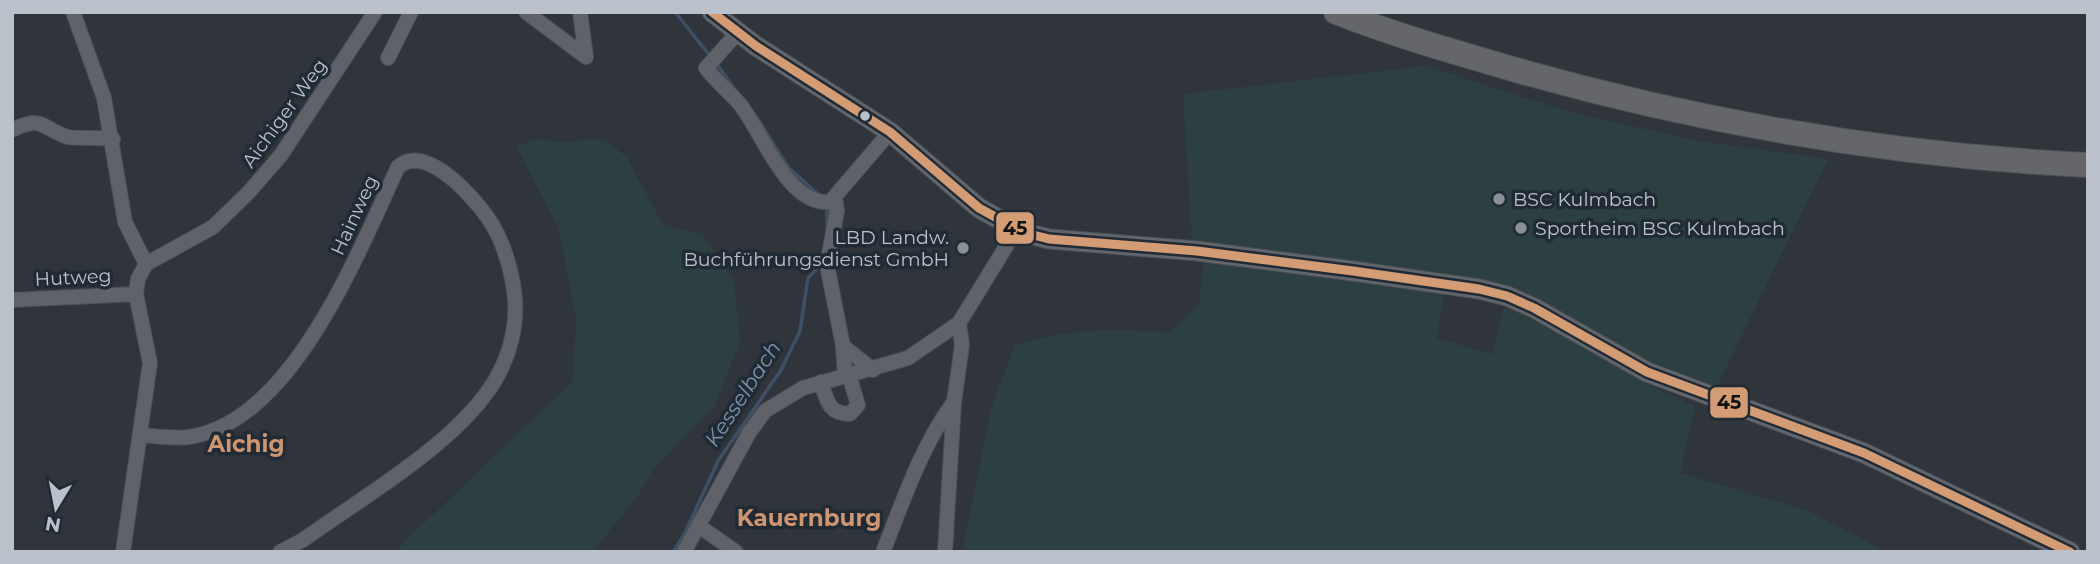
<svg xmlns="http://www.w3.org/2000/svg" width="2100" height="564" viewBox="0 0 2100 564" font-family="Montserrat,sans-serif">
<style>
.green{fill:#2c4042}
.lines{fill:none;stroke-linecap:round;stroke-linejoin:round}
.stream{stroke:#3e5065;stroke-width:3.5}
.street-casing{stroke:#4c5156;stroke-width:16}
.secondary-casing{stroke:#4c5156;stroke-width:21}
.highway-casing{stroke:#4b5157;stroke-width:26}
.street{stroke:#5f6369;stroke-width:14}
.secondary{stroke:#63676d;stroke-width:19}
.highway{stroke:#646669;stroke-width:24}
.bus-1-casing{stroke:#212b36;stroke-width:14}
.bus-1{stroke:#d39c74;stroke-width:9}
.bus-dot{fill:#bac1cb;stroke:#212b36;stroke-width:2.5}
.poi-dot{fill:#899099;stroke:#212b36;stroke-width:2.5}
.labels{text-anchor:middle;stroke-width:7;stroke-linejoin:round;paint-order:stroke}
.street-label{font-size:19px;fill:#bac1cb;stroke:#212b36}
.poi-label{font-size:19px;fill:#bac1cb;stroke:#212b36;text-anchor:start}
.water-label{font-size:21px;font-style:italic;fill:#7c93ab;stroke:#212b36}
.quarter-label{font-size:23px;font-weight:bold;fill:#cf9470;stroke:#212b36}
.line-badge{stroke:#212b36;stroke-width:2.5}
.pale-badge-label{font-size:19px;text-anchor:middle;font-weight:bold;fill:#111}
</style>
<rect width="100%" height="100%" fill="#2f353b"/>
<path class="green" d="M1426 66 1570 112 1698 141 1828 159 1716 388 1657 367 1576 321 1509 289 1368 264 1192 240 1183 94Z
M537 139 564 142 594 139 609 142 627 158 664 226 702 233 734 280 740 341 714 407 653 469 637 497 592 552H394L573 381 576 319 559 229 516 146Z
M1204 261 1444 294 1437 338 1492 354 1504 307 1522 314 1664 393 1695 406 1680 473 1809 511 1887 552H962L992 406 1015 345C1067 329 1115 328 1169 333L1199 305Z"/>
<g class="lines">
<path class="stream" d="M675 12 711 57
M716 63 736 91
M756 116 788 167 820 196
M827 228V205
M673 552 684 535 718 461 781 370 800 331 808 278 823 263"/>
<defs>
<path id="street" d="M73 12 104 98 125 222 146 264
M526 12 586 57
M580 12 586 57
M738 32 706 68C716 81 728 91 739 103 762 131 787 206 830 202L890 132
M388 58 411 12
M12 130C43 114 42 129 68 137 79 139 101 137 113 139
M835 198 837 211 827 265 843 346 845 376
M12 300 136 294
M843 346 873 370
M821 382C827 400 828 414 850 414L858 405 849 375
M141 435C156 436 174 439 189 437 293 422 359 250 398 167 427 141 478 202 492 224 505 246 513 275 515 300 517 327 510 353 497 377 461 441 364 496 303 540L280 552
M699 526 736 552
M123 552 150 363 136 294 138 279 146 264 213 227 249 192 281 155 375 12
M684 552 749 433 765 411 803 388 908 358 959 323 1007 245 1010 226
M883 552C903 501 921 447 953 403
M945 552 954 402 962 345 959 323"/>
<path id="secondary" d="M712 12 756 46 890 132 979 208 1022 232 1049 239 1197 251 1353 271 1479 289 1507 296 1534 308 1647 372 1864 453 2070 552"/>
<path id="highway" d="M1336 12C1397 36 1461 54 1523 72 1709 124 1895 156 2088 165"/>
</defs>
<use href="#street" class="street-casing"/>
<use href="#secondary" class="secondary-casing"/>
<use href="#highway" class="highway-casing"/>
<use href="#street" class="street"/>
<use href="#secondary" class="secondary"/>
<use href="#highway" class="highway"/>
<defs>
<path id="bus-1" d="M712 12 756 46 890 132 979 208 1022 232 1049 239 1197 251 1353 271 1479 289 1507 296 1534 308 1647 372 1864 453 2070 552"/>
</defs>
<use href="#bus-1" class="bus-1-casing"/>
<use href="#bus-1" class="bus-1"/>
</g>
<circle class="bus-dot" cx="865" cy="116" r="6"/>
<g class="poi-dot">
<circle cx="1499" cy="199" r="7"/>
<circle cx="1521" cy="228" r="7"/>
<circle cx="963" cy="248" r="7"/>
</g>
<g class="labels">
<g class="street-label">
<text transform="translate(284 113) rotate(-54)" y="7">Aichiger Weg</text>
<text transform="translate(354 215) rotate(-65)" y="7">Hainweg</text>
<text transform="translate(73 277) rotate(-3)" y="7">Hutweg</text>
</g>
<g class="poi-label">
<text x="1513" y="206">BSC Kulmbach</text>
<text x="1535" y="235">Sportheim BSC Kulmbach</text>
<text x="949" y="244" text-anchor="end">LBD Landw.<tspan x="949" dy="22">Buchführungsdienst GmbH</tspan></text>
</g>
<g class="water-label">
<text transform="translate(743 394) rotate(-57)" y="7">Kesselbach</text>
</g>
<g class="quarter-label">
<text x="246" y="452">Aichig</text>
<text x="809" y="526">Kauernburg</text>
</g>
</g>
<g class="line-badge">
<rect x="995" y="211" width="40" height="34" rx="7" fill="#d39c74"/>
<rect x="1709" y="386" width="40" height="33" rx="7" fill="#d39c74"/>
</g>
<g class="pale-badge-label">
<text x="1015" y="235">45</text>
<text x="1729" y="409">45</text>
</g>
<rect width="2100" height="564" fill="none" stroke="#bac1cb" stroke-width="28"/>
<g transform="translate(56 508) rotate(190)" stroke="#212b36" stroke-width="5" paint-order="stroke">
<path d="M0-5L12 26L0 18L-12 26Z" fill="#bac1cb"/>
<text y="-10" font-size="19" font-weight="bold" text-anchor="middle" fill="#bac1cb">N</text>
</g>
</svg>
